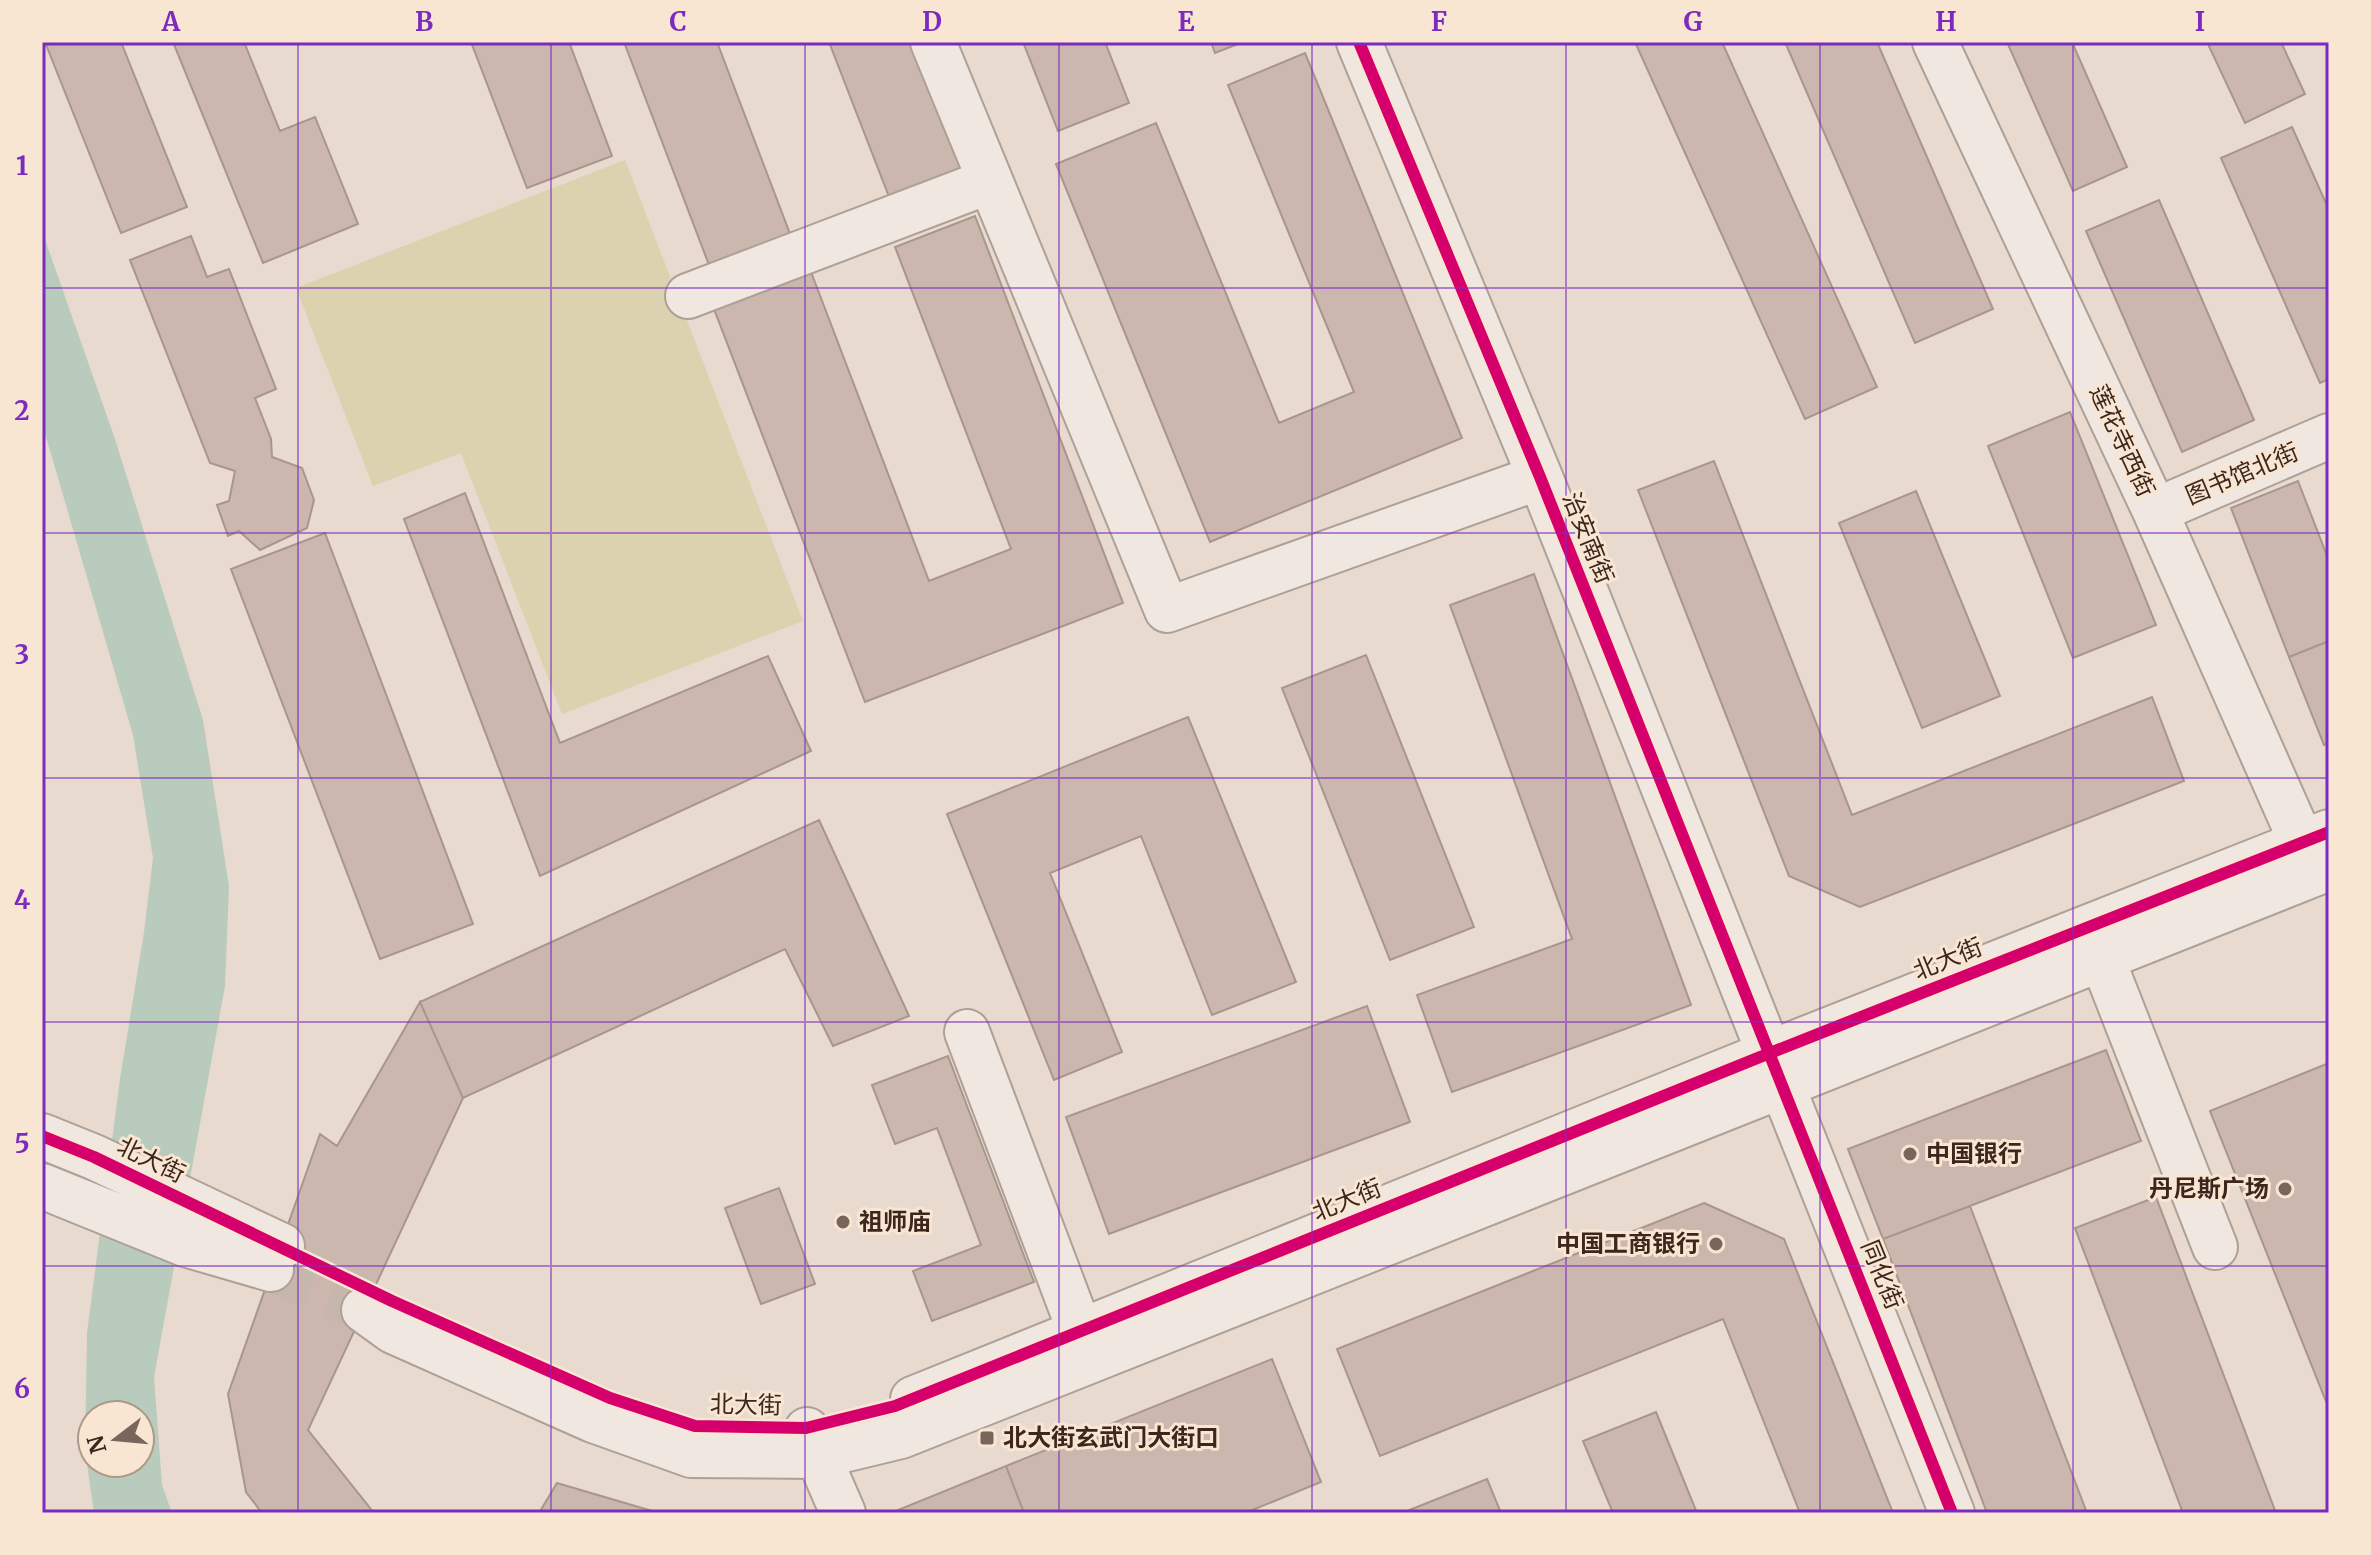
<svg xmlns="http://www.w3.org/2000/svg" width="2371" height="1555" viewBox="0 0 2371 1555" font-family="Merriweather,'Noto Sans SC',serif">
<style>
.green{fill:#dbd2af}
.water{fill:#b9cbbc;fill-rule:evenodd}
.building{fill:#cbb7ae;stroke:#a8958c;stroke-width:2}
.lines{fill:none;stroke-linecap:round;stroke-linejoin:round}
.minor-tunnel{stroke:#c6b6ab;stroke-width:44;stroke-dasharray:44 22;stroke-linecap:butt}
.minor-casing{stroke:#ada097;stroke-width:48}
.minor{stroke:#efe7e0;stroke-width:44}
.cycleway-casing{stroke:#f8e6d3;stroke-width:17}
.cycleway{stroke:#d6006c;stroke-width:12}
.grid{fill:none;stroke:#7b2cbf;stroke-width:2;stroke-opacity:0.55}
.poi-dot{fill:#78655b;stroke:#f8e6d3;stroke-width:3}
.labels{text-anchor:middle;stroke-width:6;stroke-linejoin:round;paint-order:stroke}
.street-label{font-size:24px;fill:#3c261d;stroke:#f8e6d3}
.poi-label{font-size:24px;font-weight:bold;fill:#3c261d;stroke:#f8e6d3;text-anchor:start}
.neatline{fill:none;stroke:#7b2cbf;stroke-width:3}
.grid-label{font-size:26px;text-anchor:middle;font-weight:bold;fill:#7b2cbf}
</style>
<rect width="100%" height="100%" fill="#e8dace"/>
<path class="green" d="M625 160 803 621 562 714 461 453 373 486 296 288Z"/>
<path class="water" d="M42 231 115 439 203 720 229 886 225 986 154 1377 162 1485 172 1513H94L85 1450 87 1333 120 1079 144 932 153 858 133 735 42 423ZM92 1415H140V1463H92Z"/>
<path class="building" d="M45 42H121L187 207 121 233Z
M173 42H244L280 131 315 117 358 224 263 263Z
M471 42H569L612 156 527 188Z
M624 42H717L795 247 714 278Z
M829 42H917L969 178 893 207Z
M1023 42H1105L1129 103 1058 131Z
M1211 42H1243L1215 53Z
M1635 42H1722L1877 387 1805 419Z
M1785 42H1877L1993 309 1915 343Z
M2007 42H2072L2127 167 2073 191Z
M2207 42H2281L2305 94 2245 123Z
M1305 53 1462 438 1210 542 1056 164 1156 123 1279 423 1354 392 1228 85Z
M2292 127 2329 210V379L2320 383 2221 158Z
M2159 200 2254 420 2182 452 2086 231Z
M975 216 1123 603 865 702 714 309 811 272 929 581 1011 549 895 247Z
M191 236 207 277 229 269 276 389 255 398 271 439 272 457 302 468 314 500 307 528 260 550 239 531 228 536 217 505 229 501 235 471 210 463 130 260Z
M2070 412 2156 625 2073 658 1988 446Z
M1714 461 1852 815 2152 697 2184 781 1860 907 1789 876 1638 490Z
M2298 481 2329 561V641L2289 657 2231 508Z
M1916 491 2000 696 1922 728 1839 523Z
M465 493 560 743 768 656 811 751 540 876 404 519Z
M325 533 473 924 380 959 231 569Z
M1534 574 1691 1005 1452 1092 1417 995 1572 939 1450 605Z
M2329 641V743L2324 745 2289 657Z
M1366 655 1474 927 1390 960 1282 688Z
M1188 717 1296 982 1212 1015 1141 836 1050 873 1122 1052 1054 1080 947 814Z
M819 820 909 1016 833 1046 785 949 463 1098 420 1002Z
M420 1002 463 1098 308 1430 374 1513H262L246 1492 228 1394 320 1134 337 1146Z
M1367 1006 1410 1122 1109 1234 1066 1117Z
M2106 1050 2141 1141 1883 1239 1848 1149Z
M948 1056 1034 1282 932 1321 913 1271 981 1245 937 1128 895 1144 872 1085Z
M2329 1063V1409L2210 1111Z
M779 1188 815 1284 761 1304 725 1208Z
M2156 1197 2276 1513H2183L2075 1228Z
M1704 1203 1784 1239 1893 1513H1800L1723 1319 1380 1456 1337 1349Z
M1970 1206 2087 1513H1987L1883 1239Z
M1272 1359 1321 1482 1245 1513H1024L1006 1466Z
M1656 1412 1697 1513H1613L1583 1441Z
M1006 1466 1024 1513H899L898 1510Z
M1487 1479 1501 1513H1402Z
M557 1483 659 1513H539Z"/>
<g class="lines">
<path class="minor-tunnel" d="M271 1269 364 1310"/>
<defs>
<path id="minor" d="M933 42 1167 610 1540 477
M1359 42 1540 477 1952 1513
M1935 42 2155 511 2302 843
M688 296 990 181
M2155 511 2329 436
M2092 933 2215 1247
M967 1032 1080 1331
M42 1136 94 1157 282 1246
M42 1186 185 1244 271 1269
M364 1310 393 1331 593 1420 691 1455 818 1456 901 1436 2329 868
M913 1399 1770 1053 2329 832
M807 1430 843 1513"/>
</defs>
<use href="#minor" class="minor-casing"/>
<use href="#minor" class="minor"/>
<defs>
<path id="cycleway" d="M1359 42 1540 477 1952 1513
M42 1136 94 1157 392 1301 610 1398 695 1426 806 1428 895 1406 1770 1053 2329 832"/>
</defs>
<use href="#cycleway" class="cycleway-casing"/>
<use href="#cycleway" class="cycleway"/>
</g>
<path class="grid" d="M298 42V1513M551 42V1513M805 42V1513M1059 42V1513M1312 42V1513M1566 42V1513M1820 42V1513M2073 42V1513M42 288H2329M42 533H2329M42 778H2329M42 1022H2329M42 1266H2329"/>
<g class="poi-dot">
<circle cx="1910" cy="1154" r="8"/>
<circle cx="2285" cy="1189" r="8"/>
<circle cx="843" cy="1222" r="8"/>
<circle cx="1716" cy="1244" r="8"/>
<rect x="979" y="1430" width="16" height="16" rx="4"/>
</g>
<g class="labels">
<g class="street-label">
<text transform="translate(2122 441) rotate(65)" y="8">莲花寺西街</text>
<text transform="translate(2242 474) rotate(-23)" y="8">图书馆北街</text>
<text transform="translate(1588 538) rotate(68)" y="8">治安南街</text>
<text transform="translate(1948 959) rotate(-22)" y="8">北大街</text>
<text transform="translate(151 1160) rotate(26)" y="8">北大街</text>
<text transform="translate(1347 1200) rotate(-22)" y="8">北大街</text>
<text transform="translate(1882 1275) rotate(68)" y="8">同化街</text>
<text transform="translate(746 1405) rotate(1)" y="8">北大街</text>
</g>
<g class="poi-label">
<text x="1926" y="1162">中国银行</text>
<text x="2269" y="1197" text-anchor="end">丹尼斯广场</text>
<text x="859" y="1230">祖师庙</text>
<text x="1700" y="1252" text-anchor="end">中国工商银行</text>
<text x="1003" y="1446">北大街玄武门大街口</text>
</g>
</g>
<rect width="2371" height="1555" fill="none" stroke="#f8e6d3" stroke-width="88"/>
<g transform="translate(116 1439) rotate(254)"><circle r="38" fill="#f8e6d3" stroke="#ad998a" stroke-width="2"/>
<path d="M0-6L14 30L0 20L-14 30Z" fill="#78655b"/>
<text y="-12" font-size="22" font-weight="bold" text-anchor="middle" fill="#3c261d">N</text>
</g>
<rect x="44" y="44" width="2283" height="1467" class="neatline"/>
<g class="grid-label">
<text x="171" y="31">A</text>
<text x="424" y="31">B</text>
<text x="678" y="31">C</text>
<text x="932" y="31">D</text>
<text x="1186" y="31">E</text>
<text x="1439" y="31">F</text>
<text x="1693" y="31">G</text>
<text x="1946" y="31">H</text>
<text x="2200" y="31">I</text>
<text x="22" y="175">1</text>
<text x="22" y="420">2</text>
<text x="22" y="664">3</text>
<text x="22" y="909">4</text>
<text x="22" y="1153">5</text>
<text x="22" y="1398">6</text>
</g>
</svg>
